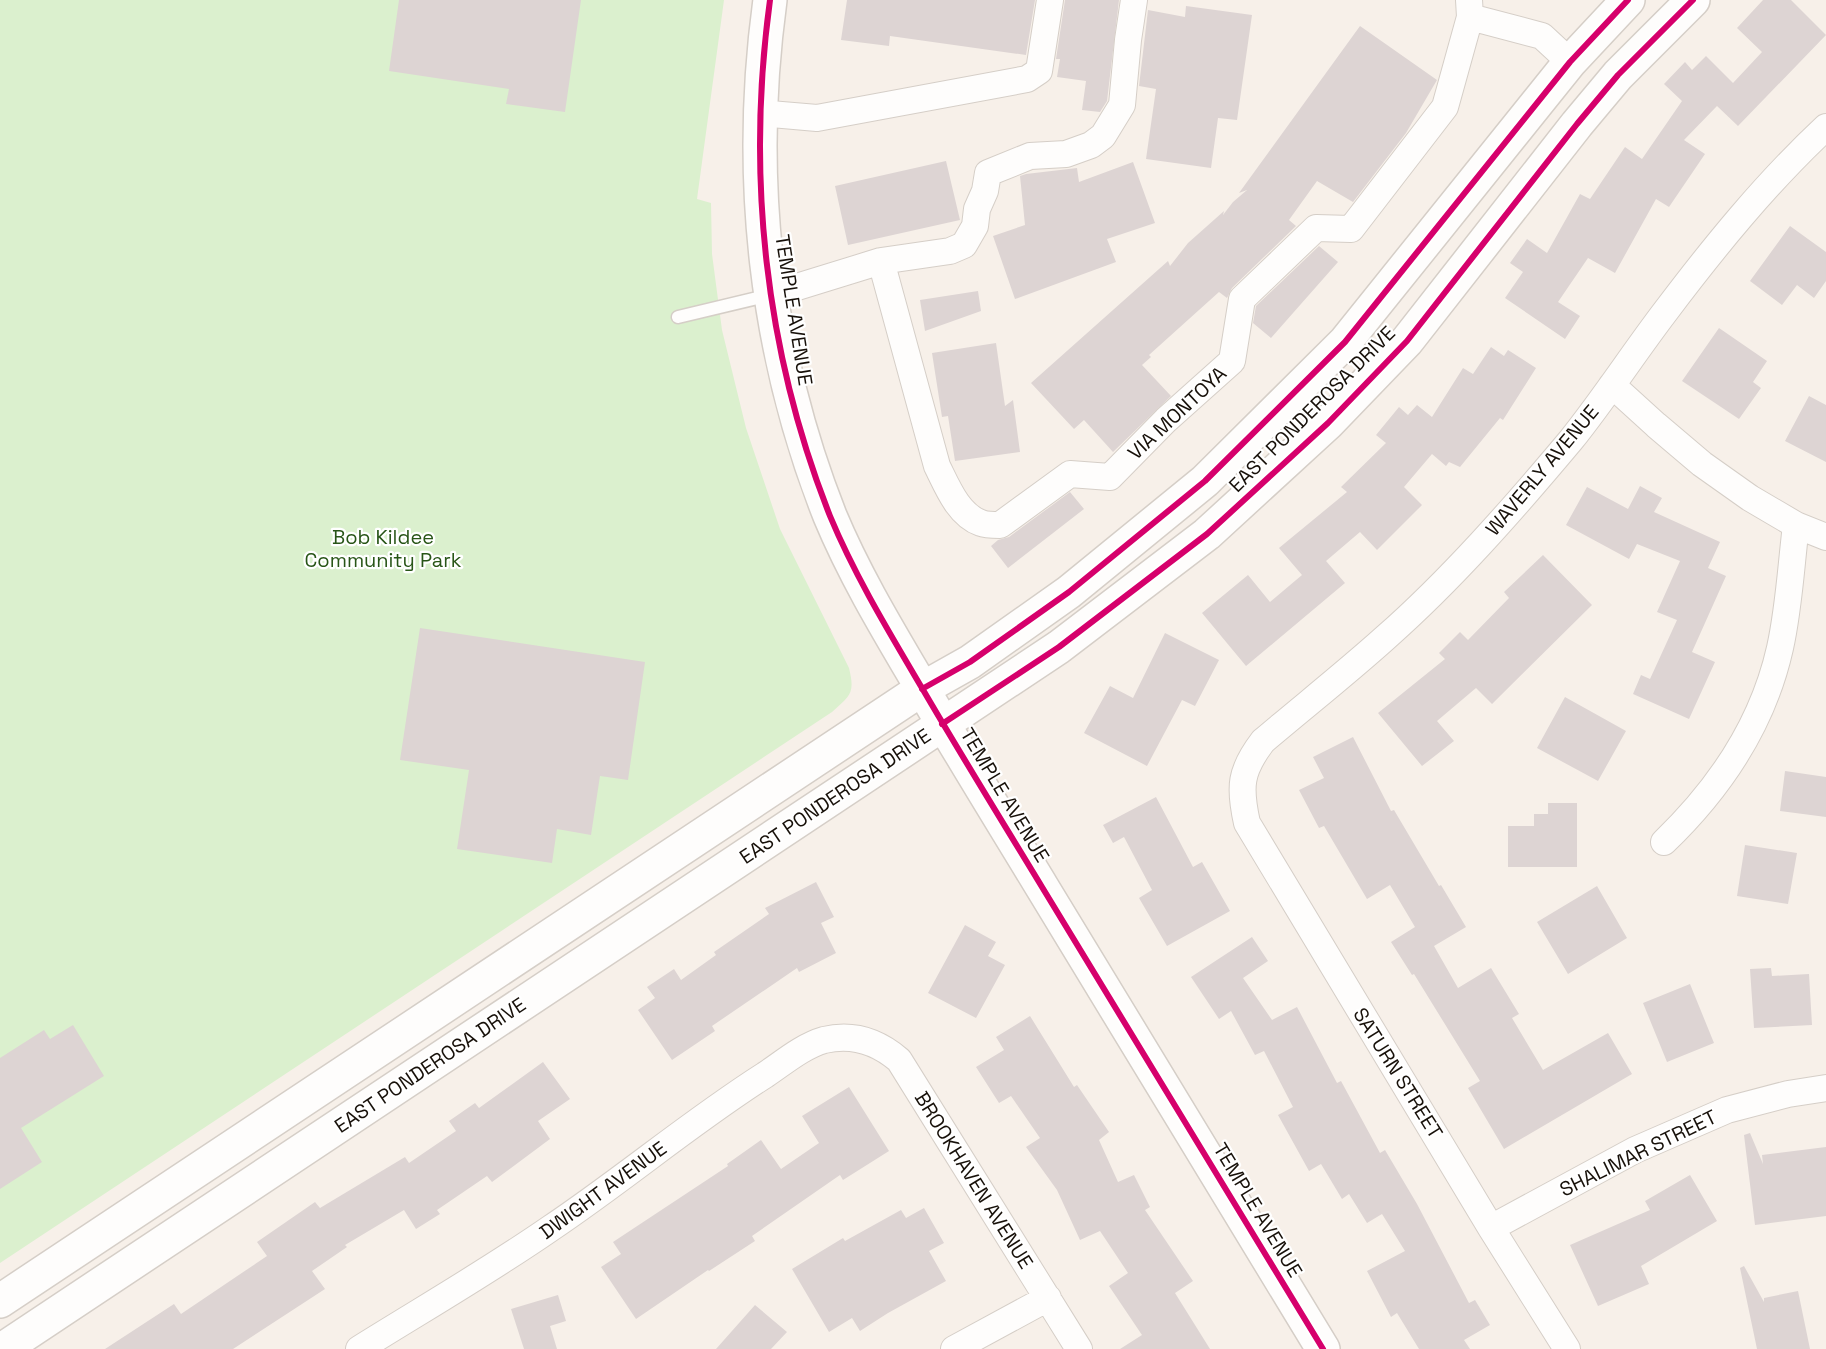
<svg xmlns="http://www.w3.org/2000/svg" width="1826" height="1349" viewBox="0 0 1826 1349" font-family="'Space Grotesk',sans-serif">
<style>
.green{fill:#dbf0ce}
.building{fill:#ddd4d3}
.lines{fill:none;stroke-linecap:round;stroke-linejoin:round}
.lane-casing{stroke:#d5cec7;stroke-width:15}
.street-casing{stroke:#d5cec7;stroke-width:28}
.secondary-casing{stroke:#d5cec7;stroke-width:36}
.lane{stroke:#fefdfc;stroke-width:12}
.street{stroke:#fefdfc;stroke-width:26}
.secondary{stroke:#fefdfc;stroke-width:33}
.cycleway-casing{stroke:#fff;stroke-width:10}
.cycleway{stroke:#d6006c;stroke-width:6}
.labels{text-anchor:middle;stroke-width:4.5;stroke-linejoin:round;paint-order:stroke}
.street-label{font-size:20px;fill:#171009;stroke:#fff}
.park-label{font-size:20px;fill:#285517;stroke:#fff}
</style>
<rect width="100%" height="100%" fill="#f7f0e9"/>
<path class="green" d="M0 0H724L697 199 711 203 712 254 722 330 746 428 780 529 849 668C855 693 851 695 832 712L0 1263Z"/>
<path class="building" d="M399 0H581L565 112 506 104 509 89 389 71Z
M847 0H1035L1026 55 890 36 889 46 841 40Z
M1065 0H1119L1107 101 1100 112 1082 110 1086 81 1057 77 1060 59H1056Z
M1763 0H1791L1826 35 1738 126 1717 106 1684 140 1705 154 1669 207 1656 199 1615 273 1588 258 1558 302 1580 316 1565 339 1505 298 1523 272 1510 263 1527 239 1547 253 1580 194 1590 199 1625 147 1642 159 1682 101 1664 84 1685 62 1692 70 1706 56 1733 83 1762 52 1737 28Z
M1186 6 1252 15 1237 120 1218 118 1211 168 1146 159 1156 89 1139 86 1148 10 1185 17Z
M1360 26 1437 80 1406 133 1353 202 1317 181 1289 220 1296 226 1232 288 1227 298 1219 292 1149 355 1151 357 1142 365 1171 396 1113 452 1084 420 1074 429 1031 383 1168 261 1170 266 1188 243 1224 211 1223 215 1233 202 1247 190 1239 193Z
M946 161 960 220 848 245 835 186Z
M1133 162 1155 223 1107 239 1116 262 1015 299 993 236 1025 225 1020 176 1026 174 1077 168 1079 182Z
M1790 226 1826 252V281L1814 298 1797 285 1782 305 1750 281Z
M1319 246 1338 262 1271 338 1253 323 1256 306Z
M978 291 981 311 925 331 920 300Z
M1719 328 1767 361 1753 382 1761 388 1739 419 1682 381Z
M996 343 1005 406 1013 400 1020 452 955 461 948 416 942 417 932 353Z
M1491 347 1504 356 1508 350 1536 368 1503 420 1500 418 1460 467 1449 462 1446 466 1432 454 1404 487 1422 505 1377 550 1360 532 1326 561 1345 583 1246 666 1202 613 1248 575 1270 602 1302 575 1279 548 1347 492 1341 487 1386 443 1376 435 1399 407 1408 415 1417 405 1432 417 1463 368 1473 374Z
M1809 396 1826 405V462L1785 441Z
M1640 486 1662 498 1654 512 1720 542 1708 568 1726 576 1692 652 1715 662 1689 719 1633 694 1641 675 1650 679 1677 620 1657 612 1680 561 1637 544 1629 559 1566 525 1587 487 1628 509Z
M1070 492 1084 509 1008 568 991 546 998 540 1009 537Z
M1543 555 1592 605 1492 704 1476 688 1437 721 1454 741 1422 766 1378 713 1445 659 1439 653 1460 632 1468 640 1509 598 1504 592Z
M420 628 645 662 628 780 600 776 591 835 557 829 552 863 457 849 469 770 400 760Z
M1165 633 1219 660 1195 706 1182 700 1147 766 1084 733 1110 686 1133 698Z
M1565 697 1626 731 1598 781 1537 748Z
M1353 737 1391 811 1394 810 1439 886 1441 885 1466 927 1434 946 1458 988 1491 968 1519 1014 1512 1018 1543 1070 1608 1033 1632 1074 1504 1149 1468 1088 1480 1081 1414 974 1412 975 1391 942 1415 927 1390 885 1367 899 1324 826 1319 828 1299 790 1324 778 1313 757Z
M1785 771 1826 777V817L1780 811Z
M1156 797 1193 867 1202 862 1230 911 1167 946 1139 898 1152 890 1124 837 1113 843 1103 825Z
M1548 803H1577V867H1508V826H1534V814H1548Z
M1745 845 1797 853 1788 904 1737 896Z
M816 882 834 917 821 923 836 953 799 972 797 968 712 1026 715 1031 672 1060 638 1010 655 998 647 987 674 969 681 980 716 955 714 952 769 914 765 908Z
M1597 886 1627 938 1568 974 1537 922Z
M965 925 996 942 988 956 1005 965 976 1018 928 993Z
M1252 937 1268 961 1243 978 1272 1020 1297 1007 1337 1083 1341 1081 1380 1153 1385 1150 1417 1204 1469 1303 1475 1300 1490 1325 1464 1340 1470 1349H1419L1397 1313 1391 1317 1367 1271 1405 1251 1382 1214 1367 1223 1349 1194 1342 1199 1321 1164 1309 1171 1278 1115 1293 1107 1264 1051 1255 1055 1231 1011 1219 1019 1191 977Z
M1771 968 1772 976 1809 974 1812 1025 1754 1028 1750 969Z
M1690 984 1714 1043 1667 1062 1643 1003Z
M1030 1016 1074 1087 1077 1085 1109 1132 1099 1140 1118 1182 1134 1175 1150 1207 1145 1210 1193 1281 1175 1293 1210 1349H1120L1142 1335 1109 1286 1128 1273 1100 1231 1080 1240 1057 1190 1026 1147 1040 1138 1011 1096 999 1103 976 1067 1004 1050 996 1037Z
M73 1025 104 1076 21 1128 42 1162 0 1189V1058L44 1030 50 1039Z
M543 1062 570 1099 538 1121 550 1139 492 1182 487 1176 437 1210 440 1214 416 1229 404 1210 345 1245 347 1247 312 1271 325 1289 233 1349H105L174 1304 181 1314 267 1256 257 1242 315 1202 320 1208 405 1157 409 1163 456 1131 449 1121 475 1103 479 1108Z
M849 1087 889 1151 843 1180 840 1175 752 1236 755 1241 709 1271 708 1270 636 1319 601 1267 621 1254 613 1242 728 1166 727 1164 761 1140 781 1169 819 1143 802 1116Z
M1750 1133 1763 1164 1762 1155 1826 1147V1216L1755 1225 1744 1135Z
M1690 1175 1717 1221 1641 1266 1649 1284 1598 1306 1570 1245 1650 1210 1645 1201Z
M924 1208 944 1243 929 1251 946 1281 888 1313 860 1331 852 1318 829 1332 792 1269 843 1238 845 1241 901 1210 906 1218Z
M1744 1266 1764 1302V1298L1798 1291 1810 1349H1757L1740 1268Z
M558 1295 566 1321 550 1326 557 1349H524L511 1309Z
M755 1305 787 1332 771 1349H716Z"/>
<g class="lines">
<defs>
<path id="lane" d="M678 317 770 295"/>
<path id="street" d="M1470 17 1542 36 1570 62
M759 113 817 118 1027 79 1039 71 1050 0
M881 261 937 466C947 486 958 515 981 523 986 525 994 525 1000 525L1070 474 1110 477 1166 420 1232 361 1242 299 1316 228 1351 229 1445 107 1470 17 1469 0
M771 295 881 261 950 251 964 245 975 226 977 209 985 191 988 173 1030 156 1066 154 1091 145 1103 136 1122 105 1128 40 1134 0
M1612 385 1656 425 1702 464 1750 498 1796 525 1826 537
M1664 842C1719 789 1763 724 1780 648 1789 608 1791 566 1796 525
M1491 1228 1635 1150 1727 1110 1788 1094 1826 1088
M359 1349C423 1309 489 1271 551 1228 624 1179 691 1122 765 1075 783 1063 803 1046 824 1040 853 1033 878 1042 899 1060L1079 1349
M954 1349 1048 1298
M1567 1349 1491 1228 1247 823C1239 787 1240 771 1263 741 1303 707 1345 674 1385 638 1451 580 1514 508 1571 440 1604 399 1633 354 1665 312 1714 247 1766 183 1826 127"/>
<path id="secondary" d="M770 0C746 175 765 352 830 516 855 576 889 632 922 688 961 755 1002 821 1042 887 1136 1041 1229 1195 1323 1349
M0 1301 922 689 970 662 1069 592 1205 481 1345 342 1570 62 1628 0
M3 1349 1059 647 1207 534 1328 423 1407 341 1577 124 1618 75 1693 0"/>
</defs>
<use href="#lane" class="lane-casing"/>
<use href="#street" class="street-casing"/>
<use href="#secondary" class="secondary-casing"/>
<use href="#lane" class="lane"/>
<use href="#street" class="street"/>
<use href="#secondary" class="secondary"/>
<defs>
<path id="cycleway" d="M770 0C746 175 765 352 830 516 855 576 889 632 922 688 961 755 1002 821 1042 887 1136 1041 1229 1195 1323 1349
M922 689 970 662 1069 592 1205 481 1345 342 1570 62 1628 0
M942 724 1059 647 1207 534 1328 423 1407 341 1577 124 1618 75 1693 0"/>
</defs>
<use href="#cycleway" class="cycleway-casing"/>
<use href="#cycleway" class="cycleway"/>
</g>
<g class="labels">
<g class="street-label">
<text transform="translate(794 310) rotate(81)" y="7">TEMPLE AVENUE</text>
<text transform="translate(1312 409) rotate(-45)" y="7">EAST PONDEROSA DRIVE</text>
<text transform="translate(1177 413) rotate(-43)" y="7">VIA MONTOYA</text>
<text transform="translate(1542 470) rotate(-50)" y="7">WAVERLY AVENUE</text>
<text transform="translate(1005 795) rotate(59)" y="7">TEMPLE AVENUE</text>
<text transform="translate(835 796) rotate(-34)" y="7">EAST PONDEROSA DRIVE</text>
<text transform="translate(430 1065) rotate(-34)" y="7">EAST PONDEROSA DRIVE</text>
<text transform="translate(1398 1073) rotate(58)" y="7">SATURN STREET</text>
<text transform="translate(1638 1153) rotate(-26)" y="7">SHALIMAR STREET</text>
<text transform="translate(974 1180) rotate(58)" y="7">BROOKHAVEN AVENUE</text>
<text transform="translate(603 1190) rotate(-36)" y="7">DWIGHT AVENUE</text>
<text transform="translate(1258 1210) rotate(59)" y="7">TEMPLE AVENUE</text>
</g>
<g class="park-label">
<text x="383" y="544">Bob Kildee<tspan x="383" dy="23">Community Park</tspan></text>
</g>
</g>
</svg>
